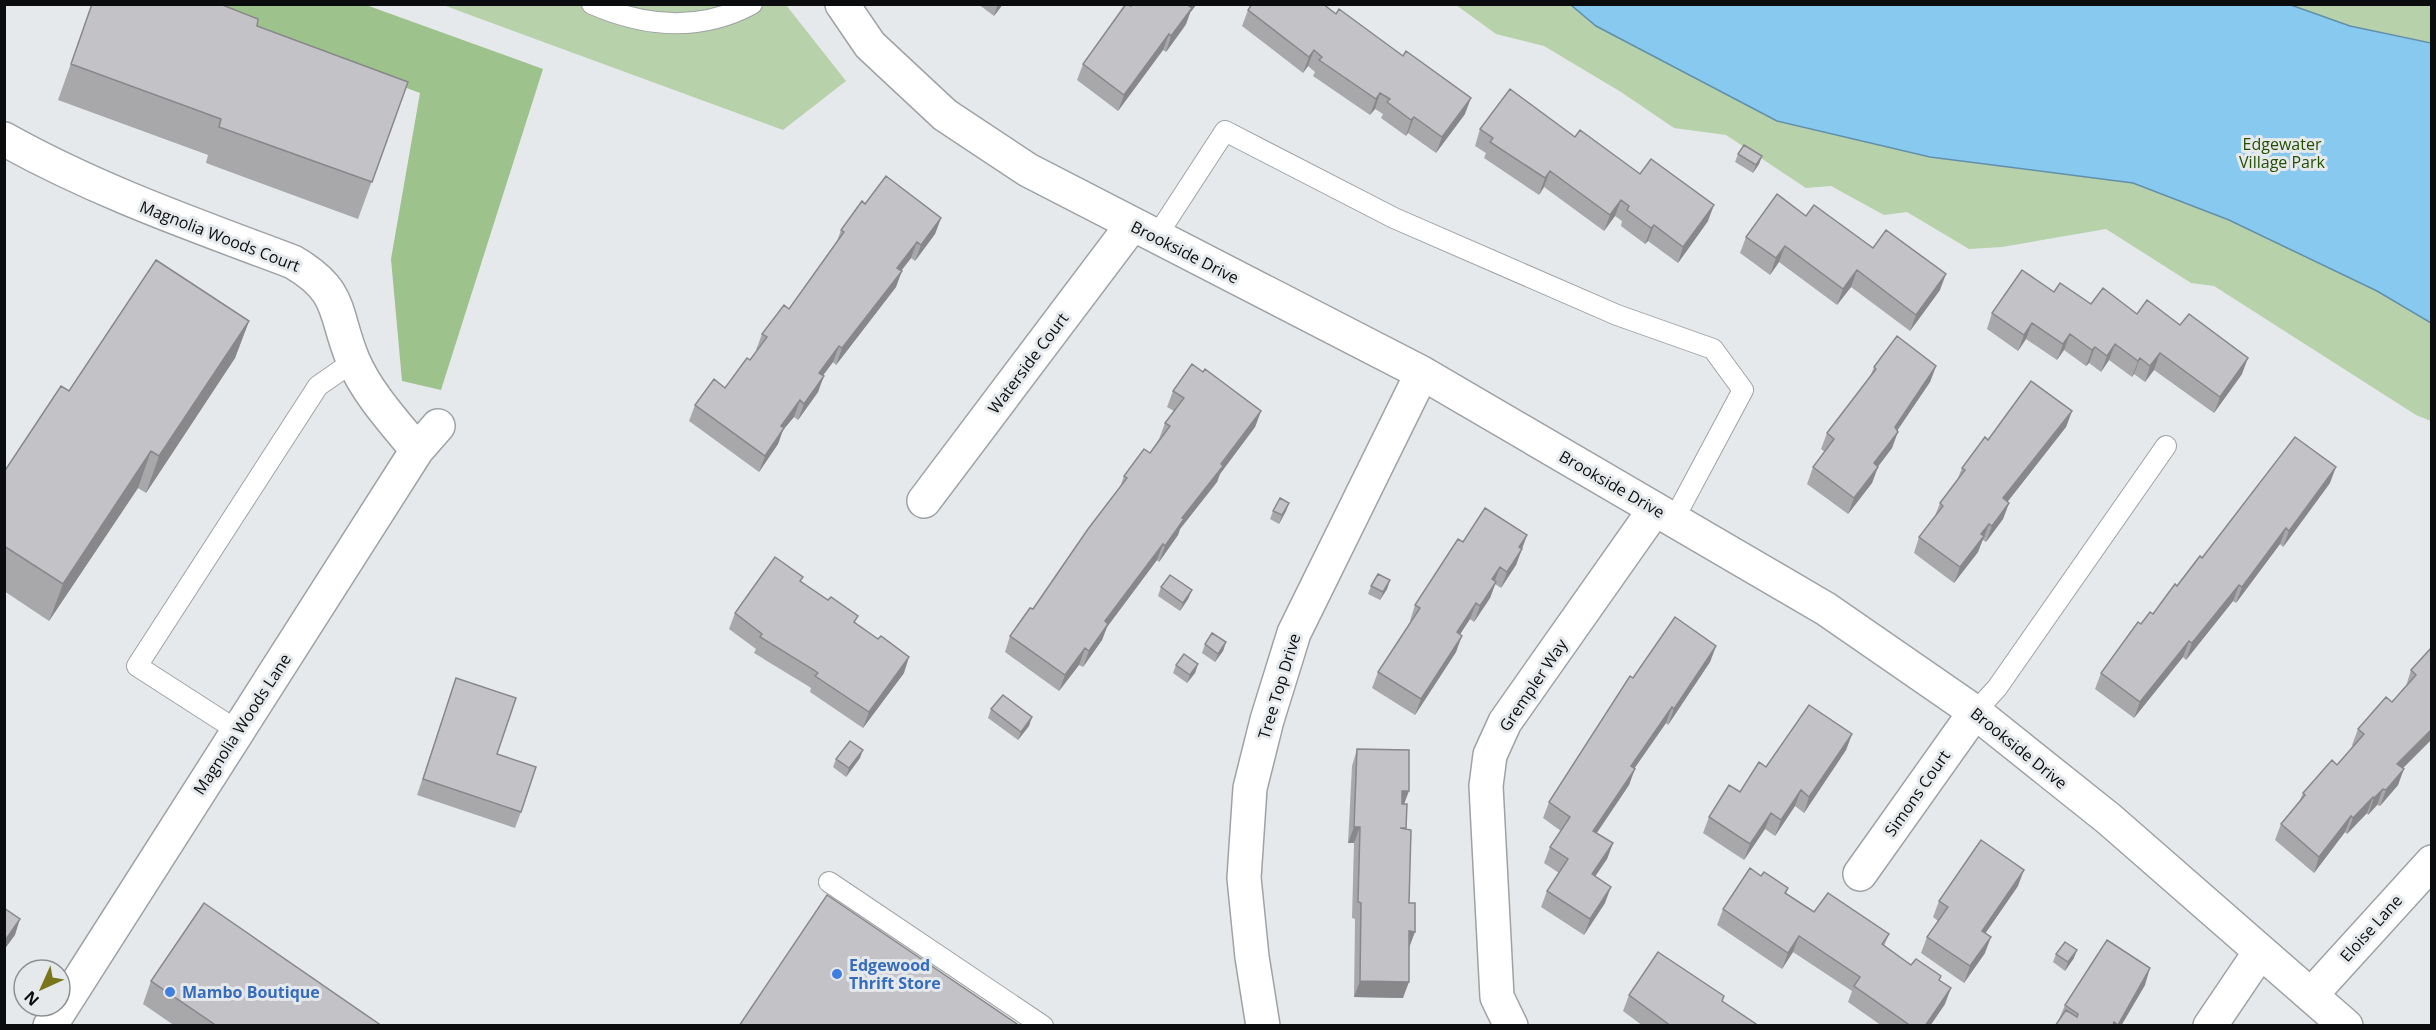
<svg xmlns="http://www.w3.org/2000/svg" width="2436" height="1030" viewBox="0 0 2436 1030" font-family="'Open Sans',sans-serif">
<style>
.green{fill:#b7d1aa}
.forest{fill:#9ec28b}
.water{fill:#88c9ef;stroke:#6290ab;stroke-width:1.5}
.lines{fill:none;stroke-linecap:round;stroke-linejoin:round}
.service-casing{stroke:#9fa2a5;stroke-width:22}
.minor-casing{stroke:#9fa2a5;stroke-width:36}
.service{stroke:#fff;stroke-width:20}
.minor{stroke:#fff;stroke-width:33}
.wall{fill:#a8a8ab}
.shaded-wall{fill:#88888b}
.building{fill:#c3c3c7;stroke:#88888b;stroke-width:1.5}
.shop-dot{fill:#3f7fe0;stroke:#e6e9ec;stroke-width:2}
.labels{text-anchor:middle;stroke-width:6;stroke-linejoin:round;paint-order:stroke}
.park-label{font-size:16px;fill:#244f00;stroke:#e6e9ec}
.street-label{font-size:16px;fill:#0b0c0d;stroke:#e6e9ec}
.shop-label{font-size:16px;font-weight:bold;fill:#366cbe;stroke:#e6e9ec;text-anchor:start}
</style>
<rect width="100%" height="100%" fill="#e6e9ec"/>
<path class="green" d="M443 5H786L846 81 783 130Z
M1456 5H2431V421L2416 415 2214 286 2191 283 2106 229 2002 247 1969 249 1907 212 1884 215 1831 186 1806 188 1726 135 1674 128 1621 92 1544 46 1496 34Z"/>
<path class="forest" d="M184 5H366L543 69 441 390 402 381 391 259 420 93Z"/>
<path class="water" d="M2288 4 2350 26 2431 43V323L2377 291 2229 220 2133 183 1930 157 1777 121 1596 26 1571 5Z"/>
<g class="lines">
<defs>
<path id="service" d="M592 4C645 27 700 32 752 4
M1156 237 1225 131 1394 218 1617 315 1713 349 1743 390 1674 519
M1975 712 1997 688 2166 446
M238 731 137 666 318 386 354 361
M829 882 1043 1026"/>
<path id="minor" d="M842 4 870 45 945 115 1028 170 1422 373 1826 609 1975 712 2109 819 2346 1026
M4 139C97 191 195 225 293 262 344 292 333 312 353 360 367 393 395 423 417 450
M924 501 1132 225
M1860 874 1975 712
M2311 995 2432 862
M50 1026 417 450 438 426
M1263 1026 1252 957 1244 878 1250 788 1267 720 1294 633 1422 373
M1511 1026 1497 997 1486 786 1490 755 1505 722 1655 509
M2210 1026 2260 952"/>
</defs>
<use href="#service" class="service-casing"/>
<use href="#minor" class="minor-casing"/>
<use href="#service" class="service"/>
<use href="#minor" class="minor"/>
</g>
<path class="wall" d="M92 4 257 26 408 82 358 219 206 163 208 155 58 100Z
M978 4H1003L994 16Z
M1131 6 1190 13 1186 24 1183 29 1166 52 1163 50 1118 111 1077 80 1083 64Z
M1248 10 1465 114 1436 153 1408 133 1406 136 1381 118 1383 114 1375 109 1370 115 1313 76 1315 72 1308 66 1303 73 1242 26Z
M1480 129 1575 137 1636 171 1708 221 1678 263 1648 241 1645 244 1621 226 1622 221 1615 216 1604 231 1544 187 1539 195 1484 158 1486 153 1475 146Z
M1738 154 1762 156 1759 164 1753 173 1735 162Z
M865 204 941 218 935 234 915 261 911 258 901 271 896 287 836 365 833 362 823 375 818 392 798 420 794 417 783 430 778 444 759 472 689 421 695 405 725 388 750 360 757 351 756 350 762 334 789 309 837 241 841 230Z
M1806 216 1873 248 1940 290 1910 331 1851 287 1837 305 1779 262 1770 275 1740 253 1746 237Z
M2054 292 2091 304 2137 314 2242 374 2214 413 2154 370 2145 382 2134 374 2132 377 2109 360 2101 372 2089 363 2086 366 2064 350 2057 360 2026 339 2018 351 1987 329 1992 313Z
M249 321 235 358 146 493 138 488 49 621 4 591V472L69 391Z
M1936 366 1930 382 1897 431 1892 448 1878 466 1872 483 1848 514 1807 484 1813 467 1825 452 1821 449 1827 433 1869 379 1874 367Z
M1203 372 1261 411 1255 427 1220 474 1217 482 1180 529 1178 535 1159 562 1157 560 1107 627 1102 640 1083 667 1079 665 1059 691 1005 652 1010 636 1033 609 1120 487 1124 476 1150 453 1159 439 1165 423 1174 411 1167 407 1173 391Z
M2072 411 2066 427 2007 502 2009 503 2003 519 1986 542 1983 540 1982 541 1978 552 1954 583 1914 553 1919 537 1935 516 1940 503 1957 480 1962 468 1988 440Z
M2330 483 2283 547 2280 544 2236 603 2233 601 2186 660 2183 657 2134 718 2095 689 2101 673 2141 624 2153 614 2202 558Z
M1289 503 1286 511 1279 524 1270 519 1273 511Z
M1527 535 1516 565 1501 588 1495 584 1490 598 1474 622 1470 619 1460 634 1456 652 1415 715 1372 688 1378 672 1411 622 1410 621 1415 605 1463 542Z
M1390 580 1387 589 1380 600 1368 594 1371 586Z
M801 581 856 623 904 673 863 728 810 692 811 688 808 686 754 653 756 649 729 629 735 613Z
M1161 587 1192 590 1188 599 1180 611 1158 596Z
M1226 642 1223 651 1215 662 1202 653 1205 644Z
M1716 646 1710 662 1668 725 1666 723 1634 768 1629 785 1597 833 1613 843 1607 859 1595 876 1605 903 1584 935 1541 907 1547 891 1559 873 1544 863 1550 847 1561 831 1543 818 1549 802 1633 678Z
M2432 647V739L2403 768 2398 785 2380 806 2377 805 2368 815 2367 813 2347 834 2345 832 2314 873 2275 840 2281 824 2299 802 2303 793 2337 765 2354 747 2352 745 2358 729 2392 702 2406 686 2411 670Z
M1198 664 1195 673 1187 683 1173 673 1176 665Z
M456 678 497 754 521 812 515 828 417 795Z
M991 709 1029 726 1018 740 988 718Z
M1852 734 1846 750 1804 813 1795 806 1775 836 1765 829 1744 860 1703 833 1709 817 1740 792 1766 767Z
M1357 749 1404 804 1409 903V948L1403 998 1354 997 1355 919 1352 918 1354 843H1348L1352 766Z
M860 758 846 777 833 767 836 759Z
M2018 886 1985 933V953L1964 983 1921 953 1927 937 1938 921 1933 917 1939 901Z
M1788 888 1786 894 1814 912 1889 934 1884 946 1911 965 1941 976 1939 980 1945 1004 1930 1026H1882L1848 1002 1852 991 1793 952 1782 969 1717 925 1723 909Z
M2056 954 2074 958 2065 971 2053 962Z
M151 981 382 1026H175L143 1004Z
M2145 985 2121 1026H2055L2059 1019 2065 1005Z
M1629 995 1722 1001 1759 1026H1643L1623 1011Z"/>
<path class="shaded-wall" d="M998 4H1003L994 16Z
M1190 4H1197L1190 13 1186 24 1166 52 1171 36Z
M1169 34 1163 50 1118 111 1124 95Z
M1314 50 1308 66 1303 73 1309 57Z
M1380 93 1375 109 1370 115 1376 99Z
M1471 98 1465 114 1436 153 1442 137Z
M1414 117 1408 133 1406 136 1411 120Z
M1762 156 1759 164 1753 173 1756 165Z
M1550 171 1544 187 1539 195 1545 178Z
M1621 200 1615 216 1604 231 1610 215Z
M1714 205 1708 221 1678 263 1683 247Z
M941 218 935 234 915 261 921 245Z
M1654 225 1648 241 1645 244 1651 228Z
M917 242 911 258 891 284 897 268Z
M1785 246 1779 262 1770 275 1776 258Z
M1857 270 1851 287 1837 305 1843 289Z
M902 271 896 287 836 365 842 348Z
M1946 274 1940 290 1910 331 1916 315Z
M249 321 235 358 146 493 159 456Z
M2032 323 2026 339 2018 351 2024 335Z
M2070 334 2064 350 2057 360 2063 344Z
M2115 344 2109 360 2101 372 2107 356Z
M839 346 833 362 813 389 819 373Z
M2095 347 2089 363 2086 366 2092 350Z
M2160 353 2154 370 2145 382 2150 366Z
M2140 358 2134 374 2132 377 2138 361Z
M2248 358 2242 374 2214 413 2220 397Z
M1936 366 1930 382 1890 441 1898 432 1892 448 1868 480 1874 463 1895 427Z
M824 376 818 392 798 420 804 404Z
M800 400 794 417 783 430 778 444 759 472 765 456 781 426Z
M1261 411 1255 427 1220 474 1217 482 1180 529 1178 535 1159 562 1165 546 1182 518Z
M2072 411 2066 427 1998 514 2003 498Z
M151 451 138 488 49 621 63 584Z
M1878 467 1872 483 1848 514 1854 498Z
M2336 467 2330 483 2283 547 2289 531Z
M1289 503 1286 511 1279 524 1282 515Z
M2009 503 2003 519 1986 542 1992 526Z
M1989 524 1978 552 1954 583 1960 567 1981 534Z
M2286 528 2280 544 2236 603 2242 587Z
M1527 535 1516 565 1501 588 1507 572 1519 547Z
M1163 544 1157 560 1107 627 1102 640 1083 667 1089 651 1105 621Z
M1500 567 1494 583 1492 579Z
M1390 580 1387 589 1380 600 1383 592Z
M1496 582 1490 598 1474 622 1480 606Z
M2239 585 2233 601 2186 660 2192 643Z
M1192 590 1188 599 1180 611 1183 603Z
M1476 603 1470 619 1451 648 1457 632Z
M1462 636 1456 652 1415 715 1421 699Z
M2189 641 2183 657 2134 718 2140 702Z
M1226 642 1223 651 1215 662 1218 654Z
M1716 646 1710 662 1668 725 1674 709Z
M1085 648 1079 665 1059 691 1065 675Z
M909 657 904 673 863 728 869 712Z
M1198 664 1195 673 1187 683 1190 675Z
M1672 707 1666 723 1625 782 1631 766Z
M1032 717 1029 726 1018 740 1021 732Z
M2432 729V739L2391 780 2397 764Z
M1852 734 1846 750 1804 813 1809 797Z
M863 750 860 758 846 777 849 768Z
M1635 769 1629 785 1587 847 1593 831Z
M2404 769 2398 785 2380 806 2386 790Z
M2383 789 2377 805 2368 815 2374 798Z
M1801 790 1795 806 1775 836 1781 820Z
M1402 791H1409L1403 807H1397Z
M2373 797 2367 813 2347 834 2353 818Z
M1771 813 1765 829 1744 860 1750 844Z
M2351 816 2345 832 2314 873 2319 857Z
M1354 827H1360L1354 843H1348Z
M1613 843 1607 859 1586 890 1592 874Z
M2024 870 2018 886 1976 947 1982 931Z
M1611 887 1605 903 1584 935 1590 919Z
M20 919 15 935 4 950V942Z
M1409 931 1415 932 1409 948Z
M1799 936 1793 952 1782 969 1788 953Z
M1991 937 1985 953 1964 983 1970 966Z
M2077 950 2074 958 2065 971 2068 962Z
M2150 968 2145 985 2121 1026H2117Z
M1360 981 1409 982 1403 998 1354 997Z
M1951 988 1945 1004 1930 1026H1925Z"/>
<path class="building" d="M92 4H220L258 19 257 26 408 82 372 182 219 127 221 119 71 64Z
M1126 4 1131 6 1132 4H1190L1189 6 1192 8 1171 36 1169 34 1124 95 1083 64Z
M1252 4H1323L1336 14 1339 9 1403 56 1406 51 1471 98 1442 137 1414 117 1411 120 1387 102 1390 99 1380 93 1376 99 1319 60 1322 57 1314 50 1309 57 1248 10Z
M1510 89 1575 137 1580 130 1636 171 1640 174 1651 159 1714 205 1683 247 1654 225 1651 228 1627 210 1629 206 1621 200 1610 215 1550 171 1545 178 1490 142 1493 138 1480 129Z
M1744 145 1762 156 1756 165 1738 154Z
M886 176 941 218 921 245 917 242 897 268 902 271 842 348 839 346 819 373 824 376 804 404 800 400 781 426 784 428 765 456 695 405 714 379 725 388 747 358 750 360 767 337 762 334 784 305 789 309 844 232 841 230 862 201 865 204Z
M1777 194 1806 216 1814 205 1873 248 1886 230 1946 274 1916 315 1857 270 1843 289 1785 246 1776 258 1746 237Z
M156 260 249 321 159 456 151 451 63 584 4 546V472L61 386 69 391Z
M2022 270 2054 292 2060 283 2091 304 2103 288 2137 314 2147 300 2180 325 2189 314 2248 358 2220 397 2160 353 2150 366 2140 358 2138 361 2115 344 2107 356 2095 347 2092 350 2070 334 2063 344 2032 323 2024 335 1992 313Z
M1897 336 1936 366 1895 427 1898 432 1874 463 1878 467 1854 498 1813 467 1834 439 1827 433 1876 369 1874 367Z
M1192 364 1203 372 1205 369 1261 411 1221 464 1223 466 1182 518 1184 519 1165 546 1163 544 1105 621 1108 624 1089 651 1085 648 1065 675 1010 636 1030 608 1033 609 1088 529 1127 478 1124 476 1144 449 1150 453 1170 426 1165 423 1184 398 1173 391Z
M2031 381 2072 411 2003 498 2009 503 1992 526 1989 524 1981 534 1984 536 1960 567 1919 537 1943 506 1940 503 1965 470 1962 468 1985 437 1988 440Z
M2295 437 2336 467 2289 531 2286 528 2242 587 2239 585 2192 643 2189 641 2140 702 2101 673 2138 622 2141 624 2150 612 2153 614 2175 584 2177 586 2200 556 2202 558Z
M1280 498 1289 503 1282 515 1273 511Z
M1485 508 1527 535 1519 547 1522 549 1507 572 1500 567 1492 579 1496 582 1480 606 1476 603 1457 632 1462 636 1421 699 1378 672 1420 608 1415 605 1458 539 1463 542Z
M775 557 803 577 800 581 828 600 831 597 858 616 854 622 878 639 881 636 909 657 869 712 815 676 818 673 814 670 760 637 762 634 735 613Z
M1378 574 1390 580 1383 592 1371 586Z
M1170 575 1192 590 1183 603 1161 587Z
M1675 617 1716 646 1674 709 1672 707 1631 766 1635 769 1593 831 1613 843 1592 874 1611 887 1590 919 1547 891 1568 859 1550 847 1570 817 1549 802 1630 676 1633 678Z
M1212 633 1226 642 1218 654 1205 644Z
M2432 647V729L2397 764 2404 769 2386 790 2383 789 2374 798 2373 797 2353 818 2351 816 2319 857 2281 824 2305 795 2303 793 2332 760 2337 765 2364 734 2358 729 2386 697 2392 702 2416 675 2411 670Z
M1184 654 1198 664 1190 675 1176 665Z
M456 678 516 698 497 754 536 767 521 812 423 779Z
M1003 695 1032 717 1021 732 991 709Z
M1809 705 1852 734 1809 797 1801 790 1781 820 1771 813 1750 844 1709 817 1729 785 1740 792 1759 762 1766 767Z
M850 741 863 750 849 768 836 759Z
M1357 749 1409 750V791H1402V804H1407L1406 828H1400L1411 830 1409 903H1415V932L1409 931V982L1360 981 1361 903 1358 902 1360 827H1354Z
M1981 840 2024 870 1982 931 1991 937 1970 966 1927 937 1948 907 1939 901Z
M1750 868 1761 876 1764 872 1788 888 1785 893 1814 912 1828 893 1889 934 1882 944 1911 965 1916 959 1941 976 1939 980 1951 988 1925 1026H1911L1854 986 1860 977 1799 936 1788 953 1723 909Z
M827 895 1020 1026H739Z
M204 903 382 1026H217L151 981Z
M4 908 20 919 4 942Z
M2107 940 2150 968 2118 1025 2114 1022 2113 1026H2055L2066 1010 2077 1017 2078 1014 2065 1005Z
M2065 942 2077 950 2068 962 2056 954Z
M1658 952 1724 996 1722 1001 1759 1026H1671L1629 995Z"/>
<g class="shop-dot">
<circle cx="837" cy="974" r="6"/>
<circle cx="170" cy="992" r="6"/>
</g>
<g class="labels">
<g class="park-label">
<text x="2282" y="150">Edgewater<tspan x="2282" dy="18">Village Park</tspan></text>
</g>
<g class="street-label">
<text transform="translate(220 236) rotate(21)" y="6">Magnolia Woods Court</text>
<text transform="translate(1185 252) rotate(27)" y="6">Brookside Drive</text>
<text transform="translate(1028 363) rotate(-53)" y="6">Waterside Court</text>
<text transform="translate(1612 484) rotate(30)" y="6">Brookside Drive</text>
<text transform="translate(1533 685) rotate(-56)" y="6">Grempler Way</text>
<text transform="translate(1279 686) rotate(-73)" y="6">Tree Top Drive</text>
<text transform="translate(242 724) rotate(-57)" y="6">Magnolia Woods Lane</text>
<text transform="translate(2019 748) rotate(39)" y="6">Brookside Drive</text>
<text transform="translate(1917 793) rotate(-55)" y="6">Simons Court</text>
<text transform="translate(2371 928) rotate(-48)" y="6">Eloise Lane</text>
</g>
<g class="shop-label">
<text x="849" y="971">Edgewood<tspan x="849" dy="18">Thrift Store</tspan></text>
<text x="182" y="998">Mambo Boutique</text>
</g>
</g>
<rect width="2436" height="1030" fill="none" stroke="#0b0c0d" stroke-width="12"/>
<g transform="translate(42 988) rotate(225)"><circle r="28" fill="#e6e9ec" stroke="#8e9193" stroke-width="1.5"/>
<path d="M0-4.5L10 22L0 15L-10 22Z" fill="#79751a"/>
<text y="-9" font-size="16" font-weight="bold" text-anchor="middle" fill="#0b0c0d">N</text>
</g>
</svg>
